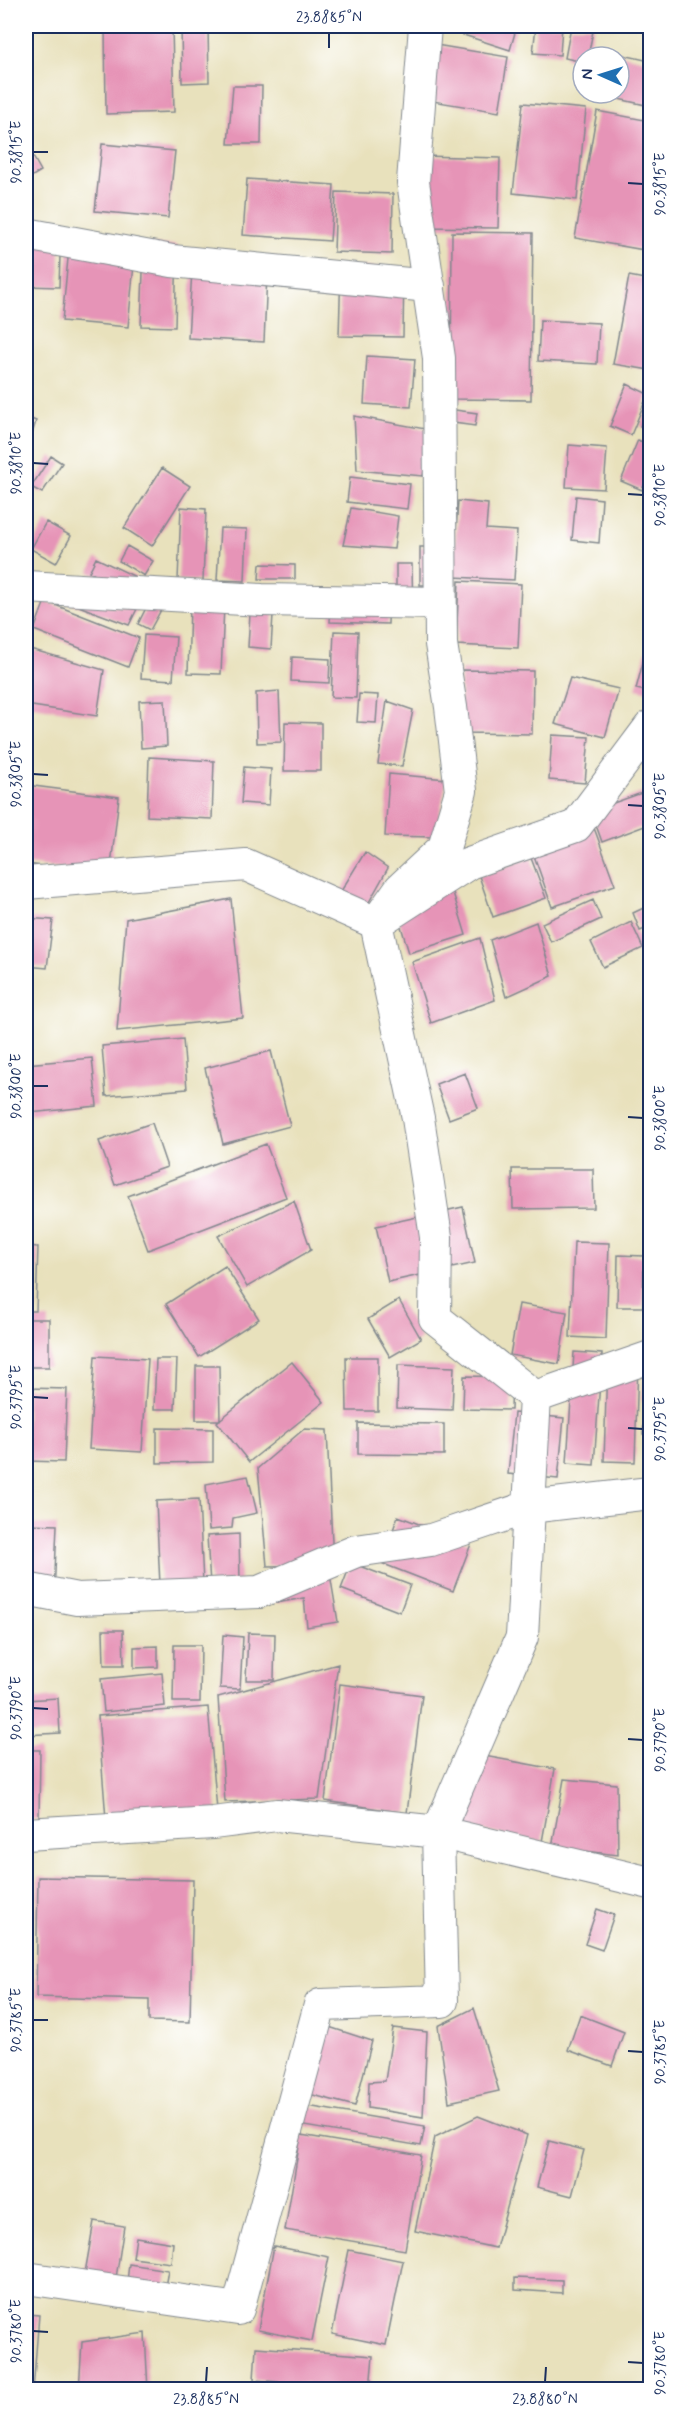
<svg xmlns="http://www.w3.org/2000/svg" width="676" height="2415" viewBox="0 0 676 2415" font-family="Mynerve,sans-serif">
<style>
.building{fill:#e694b7}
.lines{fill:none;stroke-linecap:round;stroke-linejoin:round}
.street-casing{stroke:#82888d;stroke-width:34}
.street{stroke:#fff;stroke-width:32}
.ticks{fill:none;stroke:#1b2f5e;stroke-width:2}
.neatline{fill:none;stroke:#1b2f5e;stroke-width:2}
.ticks-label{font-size:15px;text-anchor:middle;fill:#1b2f5e}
</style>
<rect width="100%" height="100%" fill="#fff"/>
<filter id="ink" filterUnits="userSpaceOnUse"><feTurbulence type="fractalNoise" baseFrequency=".0167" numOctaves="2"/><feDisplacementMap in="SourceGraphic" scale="12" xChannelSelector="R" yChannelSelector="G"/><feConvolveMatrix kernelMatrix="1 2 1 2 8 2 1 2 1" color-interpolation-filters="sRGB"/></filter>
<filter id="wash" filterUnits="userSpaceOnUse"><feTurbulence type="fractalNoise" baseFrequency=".008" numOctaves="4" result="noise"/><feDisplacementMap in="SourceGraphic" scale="24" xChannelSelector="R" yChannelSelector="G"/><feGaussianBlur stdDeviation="1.35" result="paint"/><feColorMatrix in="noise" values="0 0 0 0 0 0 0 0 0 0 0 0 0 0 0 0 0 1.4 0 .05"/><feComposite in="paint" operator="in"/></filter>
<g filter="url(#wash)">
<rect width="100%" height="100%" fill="#e8e1bc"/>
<g id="blocks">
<path class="building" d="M105 26H172L174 112 106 114Z
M181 26H208L209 82 182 83Z
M446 26H517L510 50 445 29Z
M536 26H562L560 55 533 53Z
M571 26H594L588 57H583V62L565 58Z
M436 45 508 57 499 112 426 100Z
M601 50 650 61V106L596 94 619 93V57H600Z
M233 86H262L261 144H228Z
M523 103 586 109 577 200 513 193Z
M597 111 650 121V251L575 238Z
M102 144 175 151 168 218 95 211Z
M31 153 41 171 26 180V157Z
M422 156 500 158 498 228 420 227Z
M247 179 334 185 330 241 243 235Z
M336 192 393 194 392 254 334 252Z
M28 223 61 224 59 287 26 286Z
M452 232 533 233 531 400 451 399Z
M144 245H177L175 327 141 326Z
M69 248 135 254 128 327 62 321Z
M341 267 404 268 403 337 339 336Z
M192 270 267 274 264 342 188 338Z
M629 276 650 280V370L613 364Z
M540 320 599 323 597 364 538 361Z
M367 356 415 359 411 407 364 404Z
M627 384 648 394 631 435 610 426Z
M650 401V430L640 426Z
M455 410 477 413 475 426 454 423Z
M354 416 431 430 423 476 357 470Z
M26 417 36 421 26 454Z
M638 440 650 445V470L642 490 621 481Z
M569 445 607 448 604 489 566 487Z
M51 456 62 463 42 493 31 487Z
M162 468 190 486 152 546 124 528Z
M350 477 410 484 407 509 347 502Z
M576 496 602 499 599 543 572 540Z
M458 501 488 504 486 529 517 531 514 580 453 577Z
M181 507 206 509 203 581 178 580Z
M351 508 398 516 394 549 343 545Z
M46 522 71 536 56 563 31 549Z
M220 528 247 529 245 581 217 580Z
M127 546 153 561 144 576 119 561Z
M420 547H435V585H420Z
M96 558 136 577 130 591 89 572Z
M260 564 295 565V579H259Z
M396 564H412L413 617H396Z
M459 581 521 584 518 648 456 645Z
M155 590 168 597 150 630 138 624Z
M332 590 389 592 388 624 330 622Z
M45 601 139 638 128 667 34 630Z
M65 601 137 609 129 625Z
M190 605 224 606 221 674 188 673Z
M250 613 273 614 271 649 248 647Z
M334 631 358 632 356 698 331 697Z
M144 635 176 637 173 680 141 678Z
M30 649 104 670 97 716 26 705V655Z
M646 651 650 653V692L636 689Z
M292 657 330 659 329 683 291 681Z
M461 670 533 671 532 734 460 733Z
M570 678 619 689 605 737 555 724Z
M279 691 281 742 257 743 256 693Z
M359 694 378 695 376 723 357 722Z
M165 700 167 746 141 748 139 701Z
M387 701 413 710 402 766 378 764Z
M285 722 321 723V771H284Z
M552 735 589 737 585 783 549 780Z
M149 757 214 761 212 819 147 816Z
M244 767 271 769 269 805 241 803Z
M389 774 447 779 435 837 385 836Z
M26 785 119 797 110 874 26 864Z
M650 790V824L602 842 591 811Z
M586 806 615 885 552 907 532 850Z
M365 852 388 868 364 911 338 896Z
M531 858 546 898 493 917 479 876Z
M451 886 466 935 409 953 394 903Z
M231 899 243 1018 117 1031 126 919Z
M593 900 601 919 551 942 542 923Z
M650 905V927L640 931 633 913Z
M26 918 53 920 47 968 26 966Z
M536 922 552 976 506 997 490 940Z
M631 922 643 948 603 967 591 942Z
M480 938 495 1000 431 1023 412 962Z
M183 1039 187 1089 106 1096 102 1046Z
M271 1051 290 1126 223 1144 205 1068Z
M92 1058 97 1106 30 1113 26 1064Z
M465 1073 478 1108 449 1119 436 1084Z
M152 1123 167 1167 115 1185 99 1141Z
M266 1144 286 1197 148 1250 128 1196Z
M512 1169H593L594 1208 513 1209Z
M294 1201 311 1250 247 1287 218 1236Z
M463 1207 475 1263 388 1282 376 1226Z
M574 1242 609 1243 606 1339 570 1337Z
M26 1246 38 1247 36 1311H26Z
M618 1255 644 1256 643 1307H617Z
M225 1266 259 1319 199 1357 166 1304Z
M399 1300 421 1339 390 1357 368 1319Z
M519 1304 567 1312 559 1364 510 1355Z
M26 1319H49V1367H26Z
M649 1343H650V1403L642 1402Z
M574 1352 602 1354 594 1465 567 1463Z
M95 1356 148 1359 142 1452 89 1449Z
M346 1357H378V1411H347Z
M156 1359H177L175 1409H154Z
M292 1362 324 1402 249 1462 217 1422Z
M607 1362 638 1363 635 1462 604 1461Z
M398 1365 454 1367 452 1410 397 1408Z
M196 1366H219L220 1420H196Z
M464 1376 512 1377 511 1410 463 1409Z
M26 1388 67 1389 64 1462 26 1461Z
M645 1411H650V1434H643Z
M514 1413 564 1418 558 1479 508 1474Z
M358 1423 444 1424V1455L358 1454Z
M157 1428 213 1429V1462L157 1463Z
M304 1429 327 1430 333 1565 267 1566 258 1468Z
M647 1443 650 1444V1471H645Z
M248 1476 257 1513 233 1518 232 1528 209 1530 206 1484Z
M199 1499 203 1583 160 1585 156 1501Z
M398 1516 471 1544 453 1591 381 1563Z
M28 1524 57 1525 54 1596 26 1578Z
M239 1534 240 1581 210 1584 207 1536Z
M351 1563 410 1585 400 1612 341 1589Z
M330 1574 338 1622 307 1627 304 1598 276 1603 274 1577Z
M103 1630H123L124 1665H104Z
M248 1633 275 1634 274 1680H246Z
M223 1635 243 1637 240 1689 220 1688Z
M174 1645H201L200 1702H173Z
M158 1646V1667L134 1668V1647Z
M338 1664 319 1799 225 1802 218 1697Z
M162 1673 165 1706 104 1712 101 1679Z
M340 1684 422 1695 407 1813 325 1801Z
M58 1698 60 1733 26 1735V1700Z
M208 1707 217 1810 106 1819 98 1716Z
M26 1750H40L39 1819H26Z
M462 1752 555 1769 542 1842 449 1825Z
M564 1779 617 1784 618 1855 552 1847Z
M38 1877 193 1880 190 2022 149 2021V2000L36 1997Z
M597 1909 614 1915 602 1950 585 1944Z
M474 2008 499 2091 449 2102 438 2026Z
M580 2015 624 2032 612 2066 568 2050Z
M329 2027 372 2041 355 2106 309 2094Z
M393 2028 427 2032 423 2117 368 2108 369 2082 385 2081Z
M307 2106 425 2126 421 2146 304 2126Z
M478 2116 527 2135 496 2248 415 2231 435 2137Z
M301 2135 421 2155 405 2250 285 2230Z
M549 2141 584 2150 572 2196 537 2187Z
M94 2221 124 2226 116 2278 85 2273Z
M136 2237 173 2243 171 2263 133 2258Z
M274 2246 329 2257 312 2341 258 2330Z
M349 2250 403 2261 386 2345 332 2334Z
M129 2264 168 2270 165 2287 127 2282Z
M515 2278 562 2280V2293L515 2290Z
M26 2314 39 2315 33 2390H26Z
M145 2333 148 2390H79L82 2342Z
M256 2347 373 2356 370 2389 254 2380Z"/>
</g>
</g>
<g filter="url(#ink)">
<use href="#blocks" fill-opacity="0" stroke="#82888d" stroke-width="1.5"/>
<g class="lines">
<defs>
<path id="street" d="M26 234 172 261 429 286
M26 587 262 600 440 603
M26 883 246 865 376 923 400 889 444 848 461 791 451 707 441 644 439 358 413 182 425 26
M535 1397 650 1357
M26 1589 77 1599 259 1592 356 1551 431 1540 529 1507 650 1493
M26 1834 213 1823 277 1815 438 1832 650 1883
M26 2278 238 2309 320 2005 442 2001 438 1832 522 1637 535 1397 435 1318 436 1237 418 1118 376 923 469 863 576 826 650 727"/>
</defs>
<use href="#street" class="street-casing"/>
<use href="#street" class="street"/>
</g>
</g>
<path class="ticks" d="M329 48V33M33 152H48M628 183 643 184M33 463 48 464M628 494 643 495M33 774 48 775M628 805 643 806M33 1086H48M628 1117 643 1118M33 1397 48 1398M628 1428 643 1429M33 1708 48 1709M628 1739 643 1740M33 2020H48M628 2051 643 2052M33 2331 48 2332M628 2362 643 2363M206 2382 207 2367M545 2382 546 2367"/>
<rect width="676" height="2415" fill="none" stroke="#fff" stroke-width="66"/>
<g transform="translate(601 75) rotate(273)"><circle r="28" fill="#ffffff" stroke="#a4acbf" stroke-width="1.5"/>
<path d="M0-4.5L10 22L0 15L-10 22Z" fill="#1f6fb2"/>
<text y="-9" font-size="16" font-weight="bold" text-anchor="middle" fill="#1b2f5e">N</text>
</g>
<rect x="33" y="33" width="610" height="2349" class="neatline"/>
<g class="ticks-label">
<text x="329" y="22">23.8885°N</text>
<text transform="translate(16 152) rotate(-90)" y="5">90.3815°E</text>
<text transform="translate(660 184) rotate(-90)" y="5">90.3815°E</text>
<text transform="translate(16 463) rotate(-90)" y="5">90.3810°E</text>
<text transform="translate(660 495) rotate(-90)" y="5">90.3810°E</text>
<text transform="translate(16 774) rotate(-90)" y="5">90.3805°E</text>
<text transform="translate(660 806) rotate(-90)" y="5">90.3805°E</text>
<text transform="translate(16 1086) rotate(-90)" y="5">90.3800°E</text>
<text transform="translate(660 1118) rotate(-90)" y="5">90.3800°E</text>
<text transform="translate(16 1397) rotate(-90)" y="5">90.3795°E</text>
<text transform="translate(660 1429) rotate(-90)" y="5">90.3795°E</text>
<text transform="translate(16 1708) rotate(-90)" y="5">90.3790°E</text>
<text transform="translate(660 1740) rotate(-90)" y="5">90.3790°E</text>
<text transform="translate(16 2020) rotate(-90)" y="5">90.3785°E</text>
<text transform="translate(660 2052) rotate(-90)" y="5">90.3785°E</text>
<text transform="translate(16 2331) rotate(-90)" y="5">90.3780°E</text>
<text transform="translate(660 2363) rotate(-90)" y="5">90.3780°E</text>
<text x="206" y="2404">23.8885°N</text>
<text x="545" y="2404">23.8880°N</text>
</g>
</svg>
